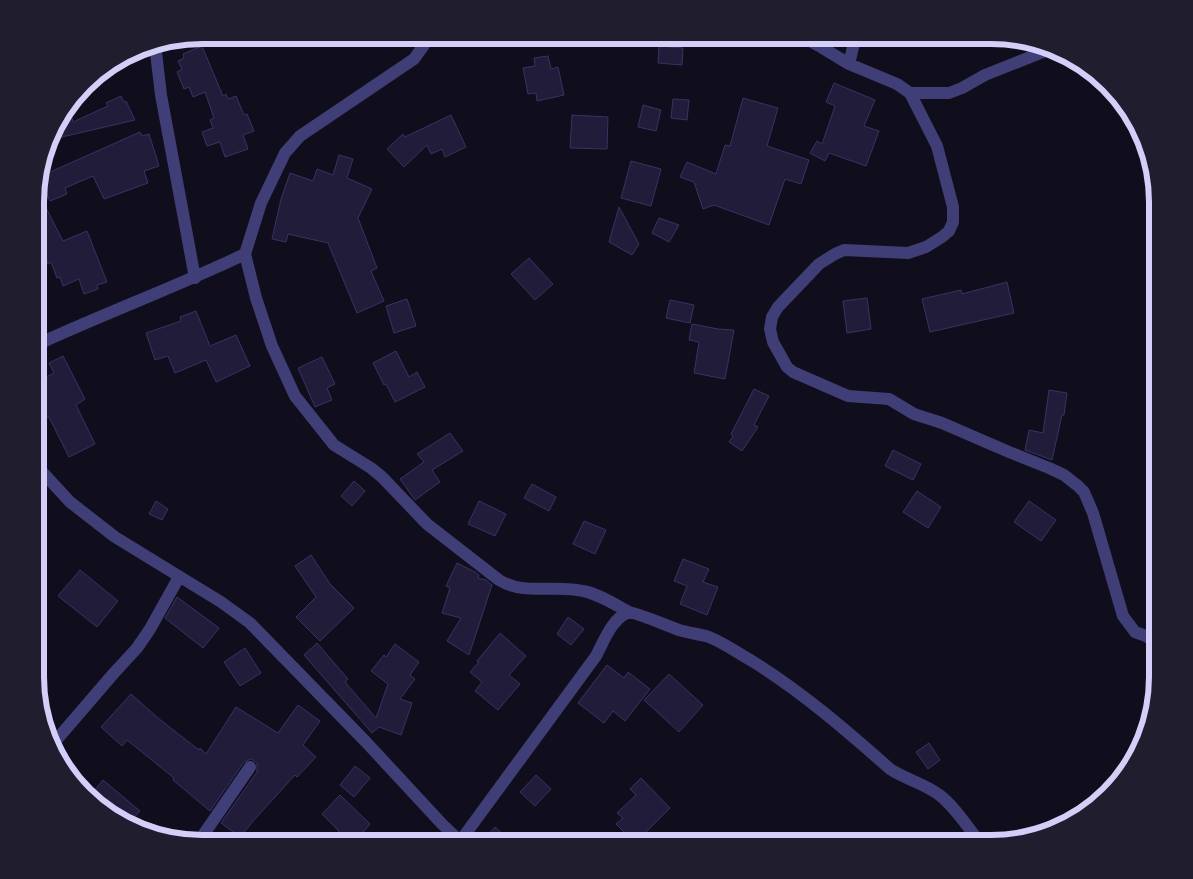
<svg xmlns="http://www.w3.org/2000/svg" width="1193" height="879" viewBox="0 0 1193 879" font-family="'Sofia Sans Condensed',sans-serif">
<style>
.building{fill:#221c3b;stroke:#3a3164}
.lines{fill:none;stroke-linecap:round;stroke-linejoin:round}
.street{stroke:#3f3e76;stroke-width:12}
.rim{fill:none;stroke:#d3cff9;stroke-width:6}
</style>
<rect width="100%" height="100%" fill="#100e1c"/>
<path class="building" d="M202 46 223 96 226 94 228 99 236 96 244 115 247 114 254 131 243 135 248 149 225 157 220 142 207 146 202 132 213 128 210 120 214 118 205 92 193 97 189 87 184 89 177 72 182 69 178 61 184 58 183 54Z
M659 46 683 48 682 65 658 63Z
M548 56 551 69 558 67 564 95 537 101 536 93 528 94 523 68 535 66 534 58Z
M834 83 875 100 864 126 879 131 866 166 829 153 825 161 810 153 817 141 822 144 835 106 826 102Z
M121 96 124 102 126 101 135 120 49 140 52 128 69 106 73 122 108 106 106 103Z
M743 98 778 108 767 146 809 160 801 184 785 179 769 225 714 205 703 209 694 182 680 177 687 162 716 174 725 145 730 146Z
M673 99 689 100 687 120 671 118Z
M643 105 661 110 656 131 638 127Z
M451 115 466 147 445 157 442 149 431 154 427 145 404 167 387 149 403 134 405 137Z
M572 115 608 117 607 149 570 148Z
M140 132 142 136 149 134 159 166 144 171 148 183 104 199 93 176 65 188 67 194 50 201 39 177Z
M339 155 353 159 347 178 372 189 358 218 377 268 371 271 384 301 357 313 328 243 288 234 286 242 272 239 281 199 290 173 313 181 317 169 333 175Z
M631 161 661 169 651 206 621 198Z
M619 207 639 244 632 255 609 242Z
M46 208 63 241 87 231 107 282 97 285 98 289 84 294 79 279 63 286 60 277 57 278 51 262 48 264 42 248 46 246 36 227V213Z
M659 218 679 225 669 242 652 233Z
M529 258 553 284 535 300 511 274Z
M1007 282 1014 313 930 332 922 299 961 290 962 294Z
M867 298 871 329 847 333 843 301Z
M407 299 416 326 394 333 386 306Z
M670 300 694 305 690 323 666 318Z
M196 311 210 346 236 335 250 366 216 382 206 360 175 373 168 356 155 360 146 333 181 321 180 317Z
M692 324 718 329 734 330 725 379 694 373 699 342 689 340Z
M396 351 409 377 417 372 425 387 395 402 386 384 384 385 373 363Z
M63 356 85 399 76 405 95 444 69 457 49 417 36 423V382L54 373 49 363Z
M322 357 335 384 327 388 332 400 315 407 298 368Z
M754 389 769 396 754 425 758 427 742 451 729 442 733 436 731 434Z
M1049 390 1067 393 1064 415H1062L1052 460 1025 450 1029 430 1043 433Z
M450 433 463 451 432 470 440 482 415 500 400 479 424 462 417 454Z
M893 450 921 464 913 480 885 466Z
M354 481 365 491 352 506 341 496Z
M532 484 556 497 549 511 524 498Z
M917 491 941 507 928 528 903 512Z
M156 501 168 509 162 520 149 514Z
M479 501 506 514 495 536 468 524Z
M1029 501 1056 520 1041 541 1014 522Z
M584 521 606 530 595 554 573 544Z
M311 555 330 584 354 608 320 641 296 617 316 597 295 566Z
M683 559 709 569 703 582 718 587 707 615 680 604 687 586 674 581Z
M457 563 475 572 479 575 478 578 486 580 492 585 469 655 447 641 461 618 442 613 450 588 446 586Z
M80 570 118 601 97 627 58 596Z
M177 597 219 628 203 648 165 618Z
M568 617 584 629 571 645 557 634Z
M500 633 526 656 509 675 520 684 498 710 475 691 482 682 470 672 479 662 477 661Z
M317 643 348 679 345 682 376 718 388 684 371 671 384 655 386 657 395 644 419 662 410 675 415 679 400 699 412 703 401 735 379 727 372 733 304 655Z
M245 648 261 673 240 686 224 662Z
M607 665 624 678 628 672 650 689 625 721 613 711 604 723 578 703Z
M669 674 703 705 679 732 644 700Z
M131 694 158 718 199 750 200 748 206 754 236 707 278 733 298 705 320 721 303 745 316 757 297 777 295 775 254 820 240 837 221 823 257 772V763L251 759 244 762 210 811 173 780 174 778 127 740 122 746 101 727Z
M929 743 940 760 928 769 916 752Z
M355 766 370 778 354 797 340 785Z
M536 775 551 789 535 806 520 792Z
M641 778 670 808 635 843 616 824 623 818 617 813 636 795 630 789Z
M103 780 140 811 128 824 100 809 89 797Z
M340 795 370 824 353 844H342L334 837 339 831 322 814Z
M495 827 514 844H480Z"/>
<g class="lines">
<path class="street" d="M428 35 424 45 414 59 300 136 285 153 261 203 245 254 256 298 272 346 295 396 334 445 371 468 382 477 427 524 499 580C525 596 555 584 583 591 599 594 614 604 629 612
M799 35 821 47 849 64 897 84 910 93 937 146 953 207V222L949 231 942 237 926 247 908 253 844 250 835 254 819 264 778 307 772 317 770 329 773 342 787 367 793 372 848 396 889 399 914 414 942 423 1009 452 1049 468 1064 475 1078 486 1084 492 1093 513 1123 616 1135 632 1146 636 1151 639 1154 645 1158 659
M155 44 161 95 195 278
M849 64 856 35
M910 93H949L962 88 985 75 1053 48
M36 345C105 313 176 287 245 254
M36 465 70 502 115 537 221 602 250 623 366 742 442 824 463 844
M52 745 114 673 137 648 150 629 179 577
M461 840 596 656C604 641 612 618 629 612 646 616 662 624 679 630 689 633 699 634 709 637 724 643 738 653 752 661 802 692 846 730 890 769 905 779 923 783 938 794 954 805 969 829 981 844
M197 844 250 767"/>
</g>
<path d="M0 0H1193V879H0ZM202 44H991A158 158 0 0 1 1149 202V677A158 158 0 0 1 991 835H202A158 158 0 0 1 44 677V202A158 158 0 0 1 202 44Z" fill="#201d2e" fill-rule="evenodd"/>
<path class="rim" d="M202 44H991A158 158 0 0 1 1149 202V677A158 158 0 0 1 991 835H202A158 158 0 0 1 44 677V202A158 158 0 0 1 202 44Z"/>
</svg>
